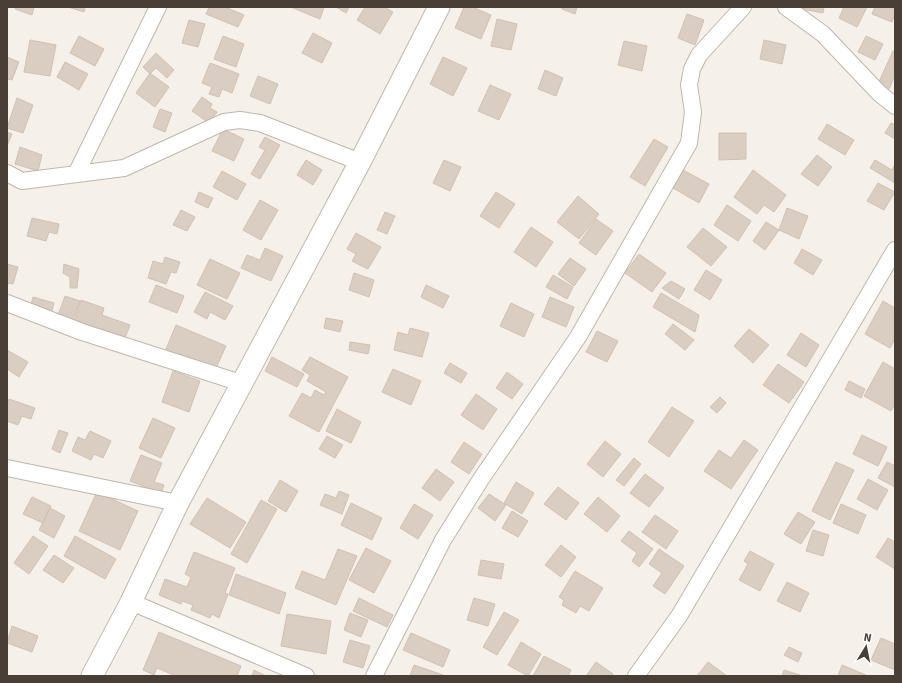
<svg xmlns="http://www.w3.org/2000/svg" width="902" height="683" viewBox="0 0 902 683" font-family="Signika,sans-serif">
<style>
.building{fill:#dacdc1;stroke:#d2c1b1}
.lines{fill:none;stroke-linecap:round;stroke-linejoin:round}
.minor-casing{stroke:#c1b6ab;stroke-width:18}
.tertiary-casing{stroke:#c1b6ab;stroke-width:23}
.minor{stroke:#fff;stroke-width:16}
.tertiary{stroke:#fff;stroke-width:21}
</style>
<rect width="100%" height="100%" fill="#f5f0e9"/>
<path class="building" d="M16 7H34L32 15 15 9Z
M68 7H85L84 12Z
M209 7H225L244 15 238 27 206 14Z
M294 7H324L320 19 293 8Z
M336 7H349L346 13Z
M365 7H384L393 12 380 34 357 20Z
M464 7H472L491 15 481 39 455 28Z
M562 7H577L575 14 562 9Z
M803 7H824L823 13 802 9Z
M844 7H867L857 27 839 18Z
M875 7H895V14L892 22 872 14Z
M687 14 704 20 695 45 678 38Z
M497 19 517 24 511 50 491 46Z
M189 20 205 24 198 47 182 43Z
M313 33 332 43 322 63 302 53Z
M79 36 104 49 95 66 70 53Z
M223 36 244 44 236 67 214 59Z
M866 36 883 44 875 60 858 52Z
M30 40 56 45 50 76 24 72Z
M764 40 786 45 782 64 760 59Z
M624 41 647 46 642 71 618 65Z
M893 51 895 52V75L889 89 878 84Z
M156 53 174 70 167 78 156 68 150 74 143 67Z
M7 57 19 62 12 80 7 79Z
M443 57 467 68 453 96 430 84Z
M65 62 88 74 79 90 57 77Z
M210 63 239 74 232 93 222 89 219 97 209 94 212 87 202 83Z
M545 70 563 78 556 96 538 89Z
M150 73 169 87 155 107 136 93Z
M258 76 278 84 270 104 250 96Z
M490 85 511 94 499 120 478 111Z
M202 97 212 104 210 108 217 112 209 123 192 111Z
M17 98 33 105 23 133 7 128Z
M160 109 172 113 165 132 153 127Z
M891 123 895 125V139L885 133Z
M827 124 854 140 845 155 818 139Z
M223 129 244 139 234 161 212 151Z
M7 132 12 134 7 146Z
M719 133H746V159L719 160Z
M265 137 280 145 260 179 251 174 265 150 259 147Z
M654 139 668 147 645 186 630 177Z
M20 147 42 155 38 171 15 164Z
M817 155 832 167 818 186 801 174Z
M306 160 322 170 313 185 297 175Z
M444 160 461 167 450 191 433 183Z
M875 160 892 170 895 164V183L870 168Z
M683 170 709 184 699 203 673 188Z
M753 170 786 195 774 212 764 205 757 214 734 197Z
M222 171 246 184 237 200 213 187Z
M878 183 895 192 884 210 867 201Z
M199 192 213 198 208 208 195 202Z
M496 192 515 204 499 228 480 216Z
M578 196 599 214 579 239 557 222Z
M260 200 278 210 261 240 243 230Z
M727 205 751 221 738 241 714 225Z
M787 208 808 216 799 239 779 230Z
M181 210 195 217 187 231 173 225Z
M385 212 395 216 387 234 377 230Z
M32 218 59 224 57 234 49 232 46 241 27 236Z
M596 219 613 231 596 255 579 243Z
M766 222 779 230 765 250 753 241Z
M531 227 553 242 536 267 514 252Z
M703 228 727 247 711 266 687 247Z
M356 233 381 247 368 269 352 261 356 254 347 249Z
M265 248 283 256 271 281 241 268 247 255 260 260Z
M802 249 822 260 813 275 794 263Z
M639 254 666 273 652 292 625 273Z
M165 257 180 262 176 273 171 272 166 284 148 278 153 261 163 264Z
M570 258 586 269 574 286 558 274Z
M210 259 240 273 227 299 197 285Z
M7 264 18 267 13 284 7 283Z
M64 264 79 269 77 288H70V277L63 273Z
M706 270 722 280 710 300 694 290Z
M354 273 374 280 369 297 349 290Z
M553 275 573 287 567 299 546 287Z
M671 281 685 289 679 299 662 288Z
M156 285 184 296 177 313 149 302Z
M426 285 449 296 443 308 421 297Z
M205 292 233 306 225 320 210 312 207 319 194 312Z
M661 293 699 315 695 332 653 307Z
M65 296 80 301 71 323 57 318Z
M33 297 54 303 50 318 29 312Z
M550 297 574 307 566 327 542 317Z
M81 300 104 308 102 315 130 325 124 341 73 323Z
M883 301 895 308V339L890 348 865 334Z
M511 303 534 314 524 337 500 326Z
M326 318 343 321 340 332 324 328Z
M673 324 694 340 685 350 665 334Z
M176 325 226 346 213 375 164 354Z
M410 328 429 333 422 357 394 350 398 332 408 335Z
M749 329 769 345 753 363 734 346Z
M597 331 618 341 607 362 586 352Z
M801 333 819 345 806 367 787 355Z
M350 342 370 345 368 354 349 350Z
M7 350 28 362 19 377 7 369Z
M272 357 304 374 297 387 265 371Z
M310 357 348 377 319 432 289 416 302 393 311 398 315 390 324 395 326 392 307 381 310 375 302 370Z
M883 362 895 369V404L891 411 864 396Z
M450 363 467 373 461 383 444 373Z
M778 364 804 382 789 403 763 385Z
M393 369 421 381 411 405 382 392Z
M173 371 200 381 189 412 162 402Z
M507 372 523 384 512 399 496 388Z
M849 381 865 389 861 398 845 390Z
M476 394 497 409 483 430 461 415Z
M720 397 726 403 717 413 710 407Z
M9 399 35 408 31 419 22 416 18 425 7 421V404Z
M672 407 694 421 669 457 648 442Z
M337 409 361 422 351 443 326 431Z
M153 418 175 428 161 458 139 448Z
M59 430 68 433 60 453 52 449Z
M90 431 111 441 103 458 94 454 91 460 72 451 78 437 85 440Z
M862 435 887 447 878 466 853 454Z
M327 436 343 445 335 458 319 449Z
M744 440 758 450 731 489 704 471 719 450 731 458Z
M605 441 621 454 603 477 587 464Z
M464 442 482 454 469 474 451 462Z
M141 455 162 463 154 482 164 485 159 499 145 494 148 488 130 481Z
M634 458 641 464 624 486 616 480Z
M836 462 854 470 830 520 812 511Z
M887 462 895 466V487L878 478Z
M436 469 454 482 440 501 422 488Z
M645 474 664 488 649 507 630 493Z
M868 479 888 490 877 510 857 499Z
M280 480 298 491 286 512 268 501Z
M516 482 534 493 522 514 504 503Z
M558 487 579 503 566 520 544 504Z
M339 491 349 495 342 514 320 505 325 494 336 498Z
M97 492 138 511 120 550 79 531Z
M489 494 506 505 495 521 478 508Z
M32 497 51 506 43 523 23 514Z
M598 497 620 516 607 532 584 514Z
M207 498 246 522 230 548 190 524Z
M261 500 277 509 247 563 231 554Z
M351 503 382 518 372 540 341 525Z
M414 504 433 515 418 539 400 528Z
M841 504 866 515 858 534 833 523Z
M50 508 65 516 54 538 39 530Z
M512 511 528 521 518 537 502 528Z
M798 512 815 522 801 544 784 534Z
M655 515 678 531 666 549 642 532Z
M813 530 829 535 823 556 806 551Z
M629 531 653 549 639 567 632 561 637 553 621 541Z
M33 536 48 546 29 574 14 563Z
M75 536 116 559 105 579 64 556Z
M888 538 895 542V569L876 557Z
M561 545 576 557 561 577 545 565Z
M366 548 391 561 374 593 349 580Z
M338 549 357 556 336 605 295 588 302 571 325 580Z
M659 549 684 566 665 594 653 586 662 573 649 564Z
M750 551 774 564 760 591 739 580 748 564 744 561Z
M194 552 235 568 225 593 228 594 219 618 212 614 210 618 191 610 193 605 182 601 181 604 159 595 165 579 187 587 191 577 185 574Z
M54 555 74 568 63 583 43 570Z
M481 560 504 564 501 579 478 575Z
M575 571 603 588 589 611 580 606 576 613 562 605 564 600 559 597Z
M236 574 286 593 279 614 229 595Z
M787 582 809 593 800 612 777 601Z
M359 598 393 615 387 627 353 611Z
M474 598 495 604 488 626 467 620Z
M504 612 519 620 497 655 483 647Z
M350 613 368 620 361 637 344 630Z
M287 614 331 621 326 654 281 646Z
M12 626 38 636 32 652 7 643Z
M159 632 241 666 237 676H176L157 668 154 675 143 670Z
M411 633 450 650 443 667 403 650Z
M881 638 895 644V670L871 660Z
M350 640 370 646 363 668 343 662Z
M521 642 541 654 528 676 508 665Z
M789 647 802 653 798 662 784 655Z
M544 656 571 670 568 676H533Z
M596 662 613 674 612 676H586Z
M708 662 727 676H697Z
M414 665 443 675 442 676H410Z
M842 665 866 675V676H838Z
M254 670 266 676H252Z
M784 670 803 676H782Z"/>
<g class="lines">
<defs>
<path id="minor" d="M786 7 823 34 879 93 895 106
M7 173 22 181 124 168 224 122 240 120 260 123 360 162
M76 174 158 7
M7 303 82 332 241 383
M7 468 178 503
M131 602 306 676
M374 676 443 540 481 479 578 337 689 143 693 112 689 85 692 69 699 55 743 7
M636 676 679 616 895 250"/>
<path id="tertiary" d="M92 676 131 602 178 503 360 162 439 7"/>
</defs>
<use href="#minor" class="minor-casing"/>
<use href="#tertiary" class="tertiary-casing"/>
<use href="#minor" class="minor"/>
<use href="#tertiary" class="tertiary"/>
</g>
<rect width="902" height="683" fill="none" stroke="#493f37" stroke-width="16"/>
<g transform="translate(866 647) rotate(10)" stroke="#ffffff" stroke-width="3" paint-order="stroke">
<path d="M0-3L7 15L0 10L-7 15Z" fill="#493f37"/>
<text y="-6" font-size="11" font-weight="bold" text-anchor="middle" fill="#493f37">N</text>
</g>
</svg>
